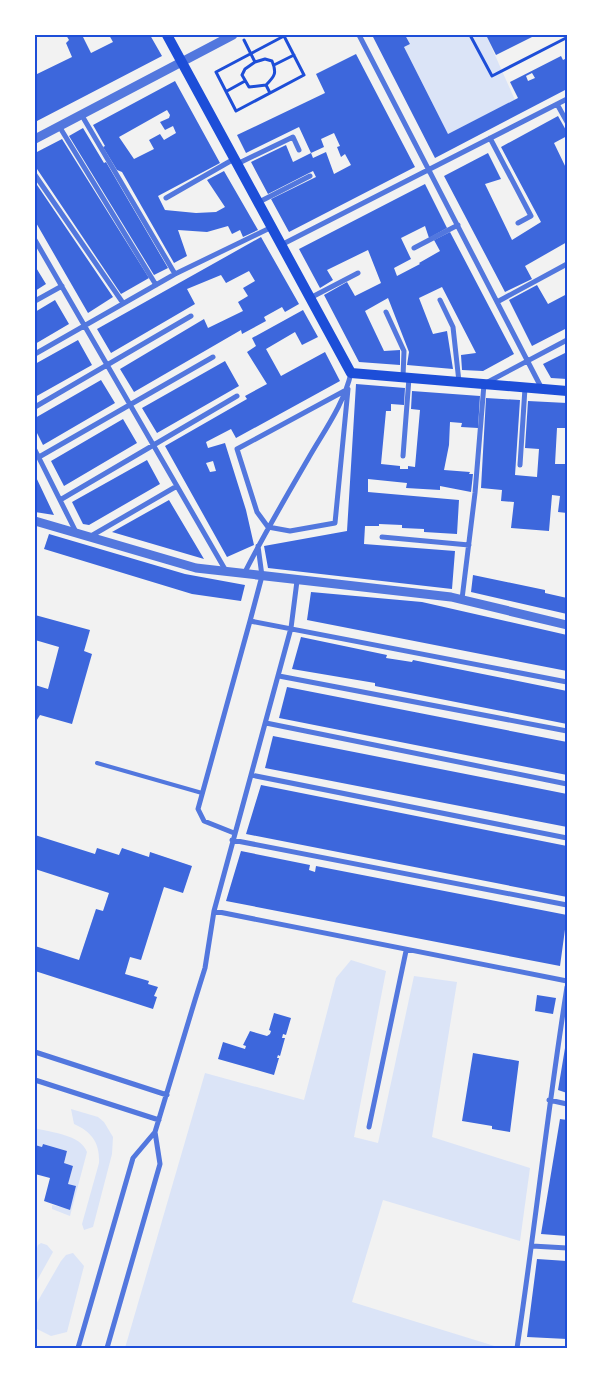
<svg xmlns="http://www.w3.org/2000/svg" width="602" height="1383" viewBox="0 0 602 1383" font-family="'Golos Text',sans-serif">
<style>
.green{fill:#dbe4f7}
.building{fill:#3d67dc;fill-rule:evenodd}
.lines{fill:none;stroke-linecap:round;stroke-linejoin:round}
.path{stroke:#1d4ed8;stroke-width:3}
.service{stroke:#5277de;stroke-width:4}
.minor{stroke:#5277de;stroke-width:5}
.tertiary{stroke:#5277de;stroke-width:9}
.secondary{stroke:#1d4ed8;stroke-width:10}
.neatline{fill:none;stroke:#1d4ed8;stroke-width:2}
</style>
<rect width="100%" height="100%" fill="#f2f2f2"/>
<path class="green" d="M405 35H486L515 100 448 134 404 47 410 44Z
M351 960 386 971 354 1137 378 1143 414 976 457 982 432 1137 530 1168 520 1241 383 1200 352 1302 501 1348H125L205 1073 304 1100 336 978Z
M71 1109 98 1117 104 1122 113 1137 112 1154 93 1227 84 1230 82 1224 99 1163C100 1143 92 1132 74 1124Z
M35 1128C52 1133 80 1134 87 1152L70 1216 52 1209V1205L70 1209 76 1186 68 1184 73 1166 64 1163 67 1151 43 1144 42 1147 35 1145Z
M41 1243 47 1245 53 1252 35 1284V1254L38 1245Z
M73 1253 84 1266 67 1332 51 1336 35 1328V1306L61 1261 66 1255Z"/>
<path class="building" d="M66 35H82L91 53 113 42 109 35H150L162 56 37 121 35 75 72 57 66 43 69 40Z
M372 35H405L410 44 404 47 448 134 518 98 510 82 561 56 563 60 567 58V89L435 158ZM532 73 535 78 528 81 526 76Z
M486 35H536L496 55Z
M356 54 415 167 289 232 271 199 316 177 313 171 268 194 251 162 286 145 293 162 311 153 313 158 326 152 334 174 351 165 345 154 341 157 337 147 340 146 334 133 321 139 324 147 311 153 299 127 246 153 237 135 325 93 316 74Z
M175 81 220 163 158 196 165 210 196 213 216 212 225 207 207 180 224 171 258 230 243 237 240 230 232 234 228 226 207 232 178 230 187 256 174 263 122 172 117 170 103 147 105 146 93 125ZM167 110 170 115 169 118 160 122 165 130 173 126 176 133 164 140 160 134 149 140 154 149 134 159 119 137Z
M558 116 567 132V136L554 143 567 170V242L525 266 532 279 505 292 444 176 488 153 501 179 485 184 512 240 541 222 501 147Z
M83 128 104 163 106 162 168 268 154 275 69 136Z
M62 139 149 278 121 294 35 166V153Z
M35 182 113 297 88 313 35 221Z
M425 184 447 228 429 238 425 226 401 238 411 259 394 268 397 276 420 264 419 263 440 251 434 240 450 232 514 354 483 371 462 370 461 355 476 353 442 287 419 298 433 334 447 331 453 369 407 365 409 352 388 298 365 311 384 351 400 350V365L359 362 324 295 347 282 355 296 381 283 368 250 327 270 333 280 320 288 299 249Z
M261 237 299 304 285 312 282 307 264 317 266 321 242 334 241 330 134 392 120 369 204 319 208 328 243 311 238 302 248 296 243 288 255 281 249 271 226 283 221 275 187 289 195 304 111 353 97 329Z
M35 266 46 284 35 291Z
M537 285 548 304 567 294V328L532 346 509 300Z
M55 300 69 324 35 344V312Z
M303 310 318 337 302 345 295 332 266 349 281 376 325 352 340 381 236 438 231 429 206 442 208 448 225 443 246 510 254 545 227 557 165 446 247 399 245 396 267 384 247 352 256 346 252 338ZM213 461 216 471 210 472 206 463Z
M78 340 92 365 35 397V364Z
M567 352V379L551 378 543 364Z
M225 361 239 386 157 433 142 408Z
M101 380 115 403 43 445 35 429V418Z
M356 384 405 388 404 405 391 404V411H386L381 464 400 466V469H408V466L415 467 420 410 411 409 412 391 480 396 478 428 461 427 462 423 450 422 449 445 444 470 470 472 469 474H473L471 492 440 486V490L406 488 407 483 368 479V492L459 500 457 534 424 532V529L402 528V525L379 524V526H365L364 544 455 551 452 589 268 568 264 546 347 531Z
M486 398 520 400 515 475 537 477 539 449 525 448 528 401 567 403V428H557L555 464H567V513L558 512 560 496 552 495 549 531 511 528 514 502 501 501 502 490 481 488Z
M123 419 137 443 64 486 51 461Z
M147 460 160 484 89 525 83 524 72 502Z
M35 475 54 515 35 512Z
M169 500 204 559 112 532Z
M49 534 185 574 245 585 241 601 192 594 44 549Z
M473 575 545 590V593L567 598V614L471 592Z
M311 592 422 602 567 635V671L307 620Z
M35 615 90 630 84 651 92 654 72 724 40 715 35 723V685L48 689 59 647 35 640Z
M301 637 387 655 386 658 412 662 413 660 567 691V724L375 686V683L292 669Z
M287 687 567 742V775L279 718Z
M273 736 567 794V827L265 768Z
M261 785 567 846V897L246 834Z
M35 835 95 854 97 848 119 855 122 848 149 857 150 852 192 866 183 893 164 887 141 960 130 957 125 974 149 981 148 984 158 987 154 996 157 997 153 1009 35 971V946L79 960 96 909 103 911 109 893 35 869Z
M241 851 310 865 309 870 315 872 316 866 567 915 560 966 226 901Z
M537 995 556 998 553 1014 535 1011Z
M274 1013 291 1018 286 1035 283 1034 282 1038H285L280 1056 278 1055 277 1058H279L274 1075 218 1059 223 1042 245 1049 246 1046 243 1045 250 1031 267 1036 270 1034 271 1031 269 1030Z
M566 1042H567V1093L558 1090Z
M473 1053 519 1061 510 1132 492 1129V1126L462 1121Z
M560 1119 567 1120V1236L541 1234Z
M43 1144 67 1151 64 1163 73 1166 68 1184 76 1186 70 1210 44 1201 50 1178 35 1174V1145L42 1147Z
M537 1259 567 1261V1339L527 1337Z"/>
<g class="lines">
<path class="path" d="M470 35 492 76 566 38
M284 36 304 75 236 111 216 72Z
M244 40 255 62 265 59 272 61C277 73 275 76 266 85L270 93
M255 62 245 69 242 75 249 87 266 85
M274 65 294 55
M227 91 245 81"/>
<path class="service" d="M97 763 202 793"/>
<path class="minor" d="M359 35 542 389
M557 104 567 122
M81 114 175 274
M59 126 156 285
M490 138 531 216 518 223
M237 164 293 137 299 150
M35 175 123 303
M166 198 234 159
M259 202 310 176
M35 240 226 571
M281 245 567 99
M414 248 458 225
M310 298 358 273
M440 300 453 327 459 382
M35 301 62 286
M497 302 567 264
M386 312 404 351 403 377
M35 354 175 274 272 227
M348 389 335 523 290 531 268 527 257 512 237 449Z
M35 407 191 316
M35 450 76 532
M403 456 409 378
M39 457 213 357
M520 465 525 388
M60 500 237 396
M91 536 177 486
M382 537 469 545
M244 574C264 534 286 497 308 459 324 431 344 404 351 373
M462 599 475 493 484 384 567 340
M250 621 262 576 258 546
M279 676 567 731
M266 723 567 784
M251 775 567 838
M234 833 204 821 198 809 250 621 567 682
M232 840 567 905
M214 911 567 981
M35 1052 167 1095
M35 1080 159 1120
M549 1100 567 1104
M369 1127 406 951
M532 1246 567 1248
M78 1348 133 1158 155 1132 195 1000 205 968 214 911 291 628 297 581
M107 1348 160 1164 155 1132
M517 1348C535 1228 548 1107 567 987"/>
<path class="tertiary" d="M35 139 233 35
M35 521 196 568 451 597 567 625"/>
<path class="secondary" d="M167 35 351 373 567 391"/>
</g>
<rect width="602" height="1383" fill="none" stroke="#ffffff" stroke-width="72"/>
<rect x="36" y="36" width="530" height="1311" class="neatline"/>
</svg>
